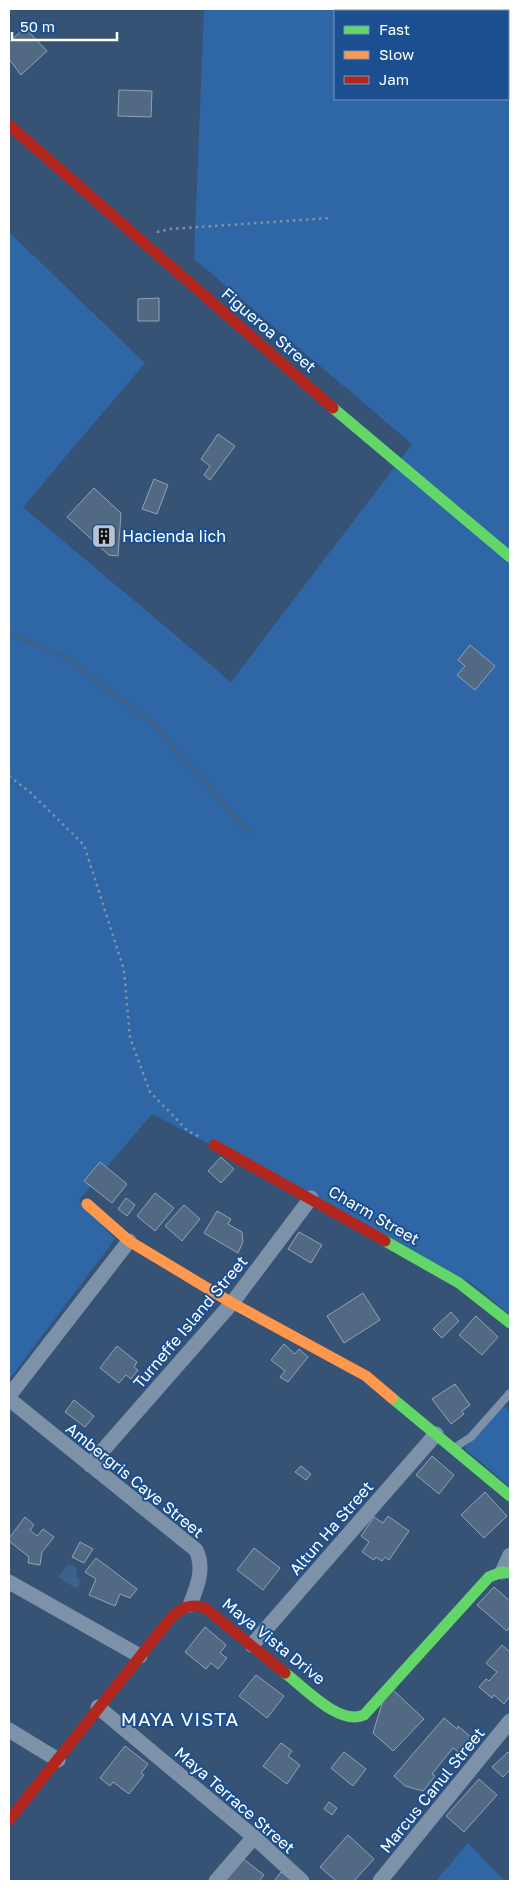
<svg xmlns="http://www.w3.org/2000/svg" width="519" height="1890" viewBox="0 0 519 1890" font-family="'Golos Text',sans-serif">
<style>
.green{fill:#2f66a5;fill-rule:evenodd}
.water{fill:#3b618d}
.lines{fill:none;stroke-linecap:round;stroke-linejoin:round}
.stream{stroke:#3b618d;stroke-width:4.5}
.building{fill:#526984;stroke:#92a2b6}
.path{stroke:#7d92a8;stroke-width:2.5;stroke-dasharray:2.5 4;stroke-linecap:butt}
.lane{stroke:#7d92a8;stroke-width:8}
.street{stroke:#7d92a8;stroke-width:15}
.fast{stroke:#63d668;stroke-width:11}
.slow{stroke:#ff974d;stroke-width:11}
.jam{stroke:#b3261e;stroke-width:11}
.labels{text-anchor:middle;stroke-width:4;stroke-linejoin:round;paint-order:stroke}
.street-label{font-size:16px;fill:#fff;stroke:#1b4f8f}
.poi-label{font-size:16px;fill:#fff;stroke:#1b4f8f;text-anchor:start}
.quarter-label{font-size:19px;letter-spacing:1px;fill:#fff;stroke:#1b4f8f}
</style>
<rect width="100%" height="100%" fill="#365274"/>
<path class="green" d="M204 9H510V1315L471 1283 152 1114 79 1200 115 1239 9 1380V232L145 363 23 507 231 682 412 444 194 259ZM335 11H508V99H335Z
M501 1404 510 1411V1487L464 1448Z
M468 1843 505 1881H436Z"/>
<path class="water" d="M69 1564 77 1568 76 1577 81 1581 77 1589 58 1577Z"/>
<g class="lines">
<path class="stream" d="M9 633 65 657 152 723 248 831"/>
</g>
<path class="building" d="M25 28 47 51 21 75 9 59V42Z
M119 90 152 91 151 117 118 116Z
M159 298V321H138V299Z
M218 434 235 446 210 480 204 475 210 466 201 459Z
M154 479 168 485 157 514 142 509Z
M94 488 121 513 118 556 109 555 67 517Z
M470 645 495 666 475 690 457 675 465 666 458 660Z
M221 1157 234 1169 221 1183 208 1171Z
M100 1162 127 1184 112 1203 84 1181Z
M155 1193 174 1208 155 1231 137 1216Z
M126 1198 135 1205 127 1216 118 1209Z
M184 1205 200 1219 182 1241 165 1226Z
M217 1211 231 1219 228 1224 242 1232 243 1242 238 1253 204 1233Z
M299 1232 322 1245 311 1263 288 1249Z
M363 1293 380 1320 344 1343 327 1316Z
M451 1312 459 1321 442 1338 433 1329Z
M476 1316 498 1337 482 1355 459 1335Z
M284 1344 295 1354 299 1349 308 1357 288 1382 280 1377 285 1371 271 1360Z
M117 1346 137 1362 134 1367 138 1370 131 1379 126 1375 119 1383 100 1368Z
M455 1384 470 1405 462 1411 464 1414 451 1424 432 1399Z
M74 1400 94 1416 85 1427 65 1412Z
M432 1456 454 1475 439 1494 416 1475Z
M301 1466 311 1474 306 1480 295 1472Z
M485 1492 507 1516 484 1538 461 1515Z
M388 1516 409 1531 389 1560 385 1557 382 1561 376 1557 374 1560 362 1552 369 1542 361 1536 374 1517 383 1523Z
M25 1517 34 1525 30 1530 37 1536 43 1529 54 1537 42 1552 40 1565 28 1563 29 1557 9 1541V1538Z
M80 1542 93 1549 84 1563 72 1557Z
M254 1548 280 1568 263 1590 237 1570Z
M96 1558 137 1589 130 1598 120 1594 115 1606 89 1595 96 1579 85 1572Z
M494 1587 510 1601V1626L507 1631 477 1605Z
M205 1627 226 1645 220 1653 227 1658 218 1669 211 1663 206 1669 185 1652Z
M502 1645 510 1652V1696L504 1704 494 1695 492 1698 479 1687 486 1679 489 1681 497 1672 486 1663Z
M256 1675 284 1696 267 1718 239 1696Z
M393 1690 424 1719 393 1751 373 1733 383 1700Z
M444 1718 457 1729 458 1726 472 1738 471 1740 473 1742 462 1755 453 1748 432 1774 435 1776 423 1791 405 1786 394 1776Z
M281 1743 292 1751 288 1756 300 1765 287 1784 263 1766Z
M125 1746 148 1764 141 1773 144 1775 129 1794 113 1782 110 1786 100 1778Z
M344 1752 366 1769 353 1786 331 1768Z
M508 1752 510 1754V1770L503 1777 492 1767Z
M479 1779 497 1795 464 1832 446 1816Z
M329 1802 337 1808 332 1815 324 1809Z
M348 1835 374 1859 354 1881H336L320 1867Z
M242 1858 264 1875 259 1881H224Z
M281 1872 294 1881H274Z"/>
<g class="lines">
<path class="path" d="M157 232 170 229 330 218
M9 776 30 792 84 845 124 970 130 1038 150 1092 188 1131 200 1137"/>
<path class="lane" d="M454 1448 471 1437 510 1393"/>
<path class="street" d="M9 1396 129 1241
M9 1399 196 1550C205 1569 197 1587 190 1605
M90 1465 232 1303 311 1198
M502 1572 510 1555
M9 1582 140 1656
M252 1645 436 1434
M98 1707 254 1837 302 1881
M9 1730 58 1760
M216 1881 254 1837
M380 1881 510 1721"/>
<path class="fast" d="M333 408 510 557
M385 1241 459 1283 510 1323
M392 1398 510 1496
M285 1673C305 1688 339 1726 364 1715L489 1577 502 1572 510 1573"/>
<path class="slow" d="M87 1204 129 1241 232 1303 366 1376 392 1398"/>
<path class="jam" d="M9 125 333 408
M214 1145 385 1241
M9 1820 170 1619C180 1608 190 1603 205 1608L285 1673"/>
</g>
<defs>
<symbol id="building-square" viewBox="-11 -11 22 22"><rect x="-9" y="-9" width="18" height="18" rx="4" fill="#b9c2ce" stroke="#1b4f8f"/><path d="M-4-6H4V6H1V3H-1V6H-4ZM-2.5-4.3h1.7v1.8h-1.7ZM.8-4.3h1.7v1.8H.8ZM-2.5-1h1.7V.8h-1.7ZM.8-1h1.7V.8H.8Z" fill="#111"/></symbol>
</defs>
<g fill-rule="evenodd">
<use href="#building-square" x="90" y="522" width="28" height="28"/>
</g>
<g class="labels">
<g class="street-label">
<text transform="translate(269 330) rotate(41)" y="6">Figueroa Street</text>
<text transform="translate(374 1215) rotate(30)" y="6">Charm Street</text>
<text transform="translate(190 1322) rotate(-50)" y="6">Turneffe Island Street</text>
<text transform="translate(135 1480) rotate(39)" y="6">Ambergris Caye Street</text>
<text transform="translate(331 1528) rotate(-49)" y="6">Altun Ha Street</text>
<text transform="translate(274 1641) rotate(39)" y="6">Maya Vista Drive</text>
<text transform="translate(432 1790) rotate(-51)" y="6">Marcus Canul Street</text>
<text transform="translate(235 1800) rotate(41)" y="6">Maya Terrace Street</text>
</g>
<g class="poi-label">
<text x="122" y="542">Hacienda Iich</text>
</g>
<g class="quarter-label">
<text x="180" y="1726">MAYA VISTA</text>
</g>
</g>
<rect width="519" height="1890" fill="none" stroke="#ffffff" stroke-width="20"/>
<rect x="334" y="10" width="175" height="90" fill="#1b4f8f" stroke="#7695bc"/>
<rect x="344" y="26" width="25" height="8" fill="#63d668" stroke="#7695bc"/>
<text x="379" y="35" font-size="15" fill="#ffffff">Fast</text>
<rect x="344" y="51" width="25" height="8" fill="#ff974d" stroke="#7695bc"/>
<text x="379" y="60" font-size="15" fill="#ffffff">Slow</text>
<rect x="344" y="76" width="25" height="8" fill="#b3261e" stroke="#7695bc"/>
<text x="379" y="85" font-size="15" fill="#ffffff">Jam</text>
<path d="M12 32v8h105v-8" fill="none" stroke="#ffffff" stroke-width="2.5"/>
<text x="20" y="32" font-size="15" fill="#ffffff" stroke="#1b4f8f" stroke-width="4" paint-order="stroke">50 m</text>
</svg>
